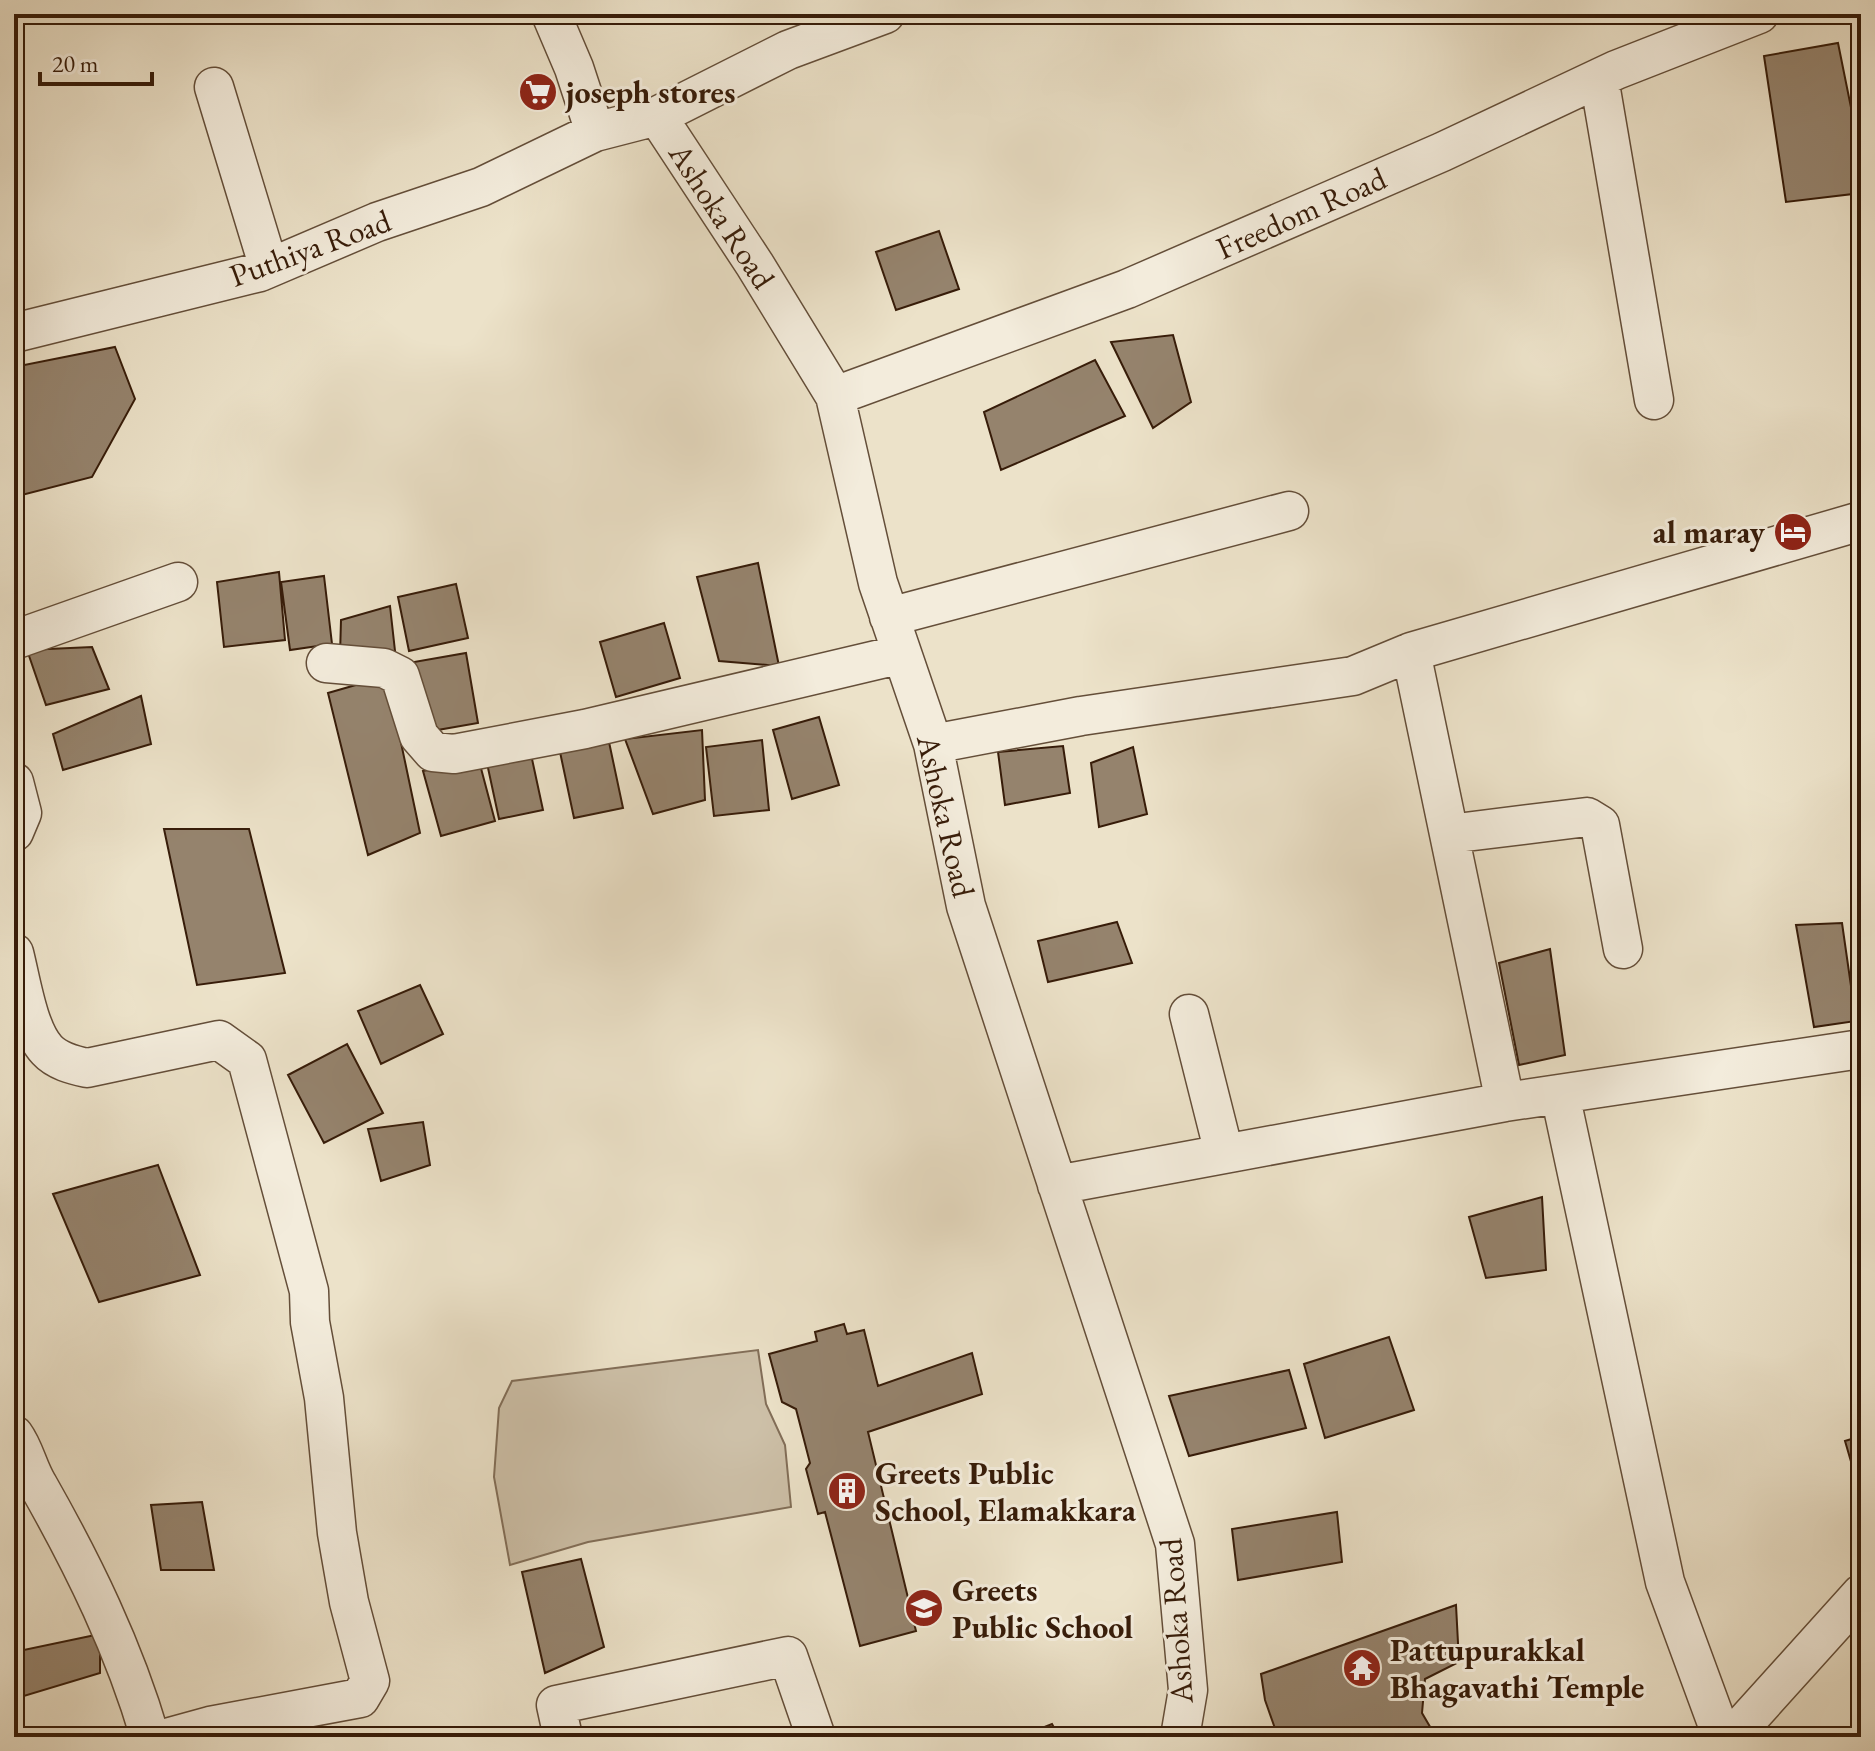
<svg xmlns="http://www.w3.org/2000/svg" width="1875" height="1751" viewBox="0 0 1875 1751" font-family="'EB Garamond',serif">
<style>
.green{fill:#cdc0a8;stroke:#826e58;stroke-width:2}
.building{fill:#95836d;stroke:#371c09;stroke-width:2}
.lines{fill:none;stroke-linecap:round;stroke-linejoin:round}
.minor-casing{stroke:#644e39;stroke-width:41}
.minor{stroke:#f3ecdc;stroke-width:38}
.labels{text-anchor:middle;stroke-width:6;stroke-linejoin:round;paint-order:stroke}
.poi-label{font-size:32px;font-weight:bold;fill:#371c09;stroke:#f3ecdc;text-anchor:start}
.street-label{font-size:32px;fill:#371c09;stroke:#f3ecdc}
</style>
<rect width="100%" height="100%" fill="#ece2c9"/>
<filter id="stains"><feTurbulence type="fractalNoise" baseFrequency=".0025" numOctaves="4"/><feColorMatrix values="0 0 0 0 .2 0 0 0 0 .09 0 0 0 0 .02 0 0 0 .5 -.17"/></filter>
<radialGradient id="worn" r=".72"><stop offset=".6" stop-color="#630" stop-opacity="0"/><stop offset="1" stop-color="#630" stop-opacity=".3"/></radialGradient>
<path class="green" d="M758 1350 766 1404 785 1445 791 1507 588 1542 510 1565 494 1477 499 1408 512 1381Z"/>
<path class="building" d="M1838 43 1861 157V193L1786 202 1764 56Z
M939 231 959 289 896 310 876 252Z
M1173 335 1191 402 1153 428 1111 342Z
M115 347 135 399 92 477 14 497V367Z
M1095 360 1125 416 1001 470 984 412Z
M758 563 779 666 719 661 697 577Z
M279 572 285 640 224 647 217 582Z
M324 576 332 644 290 650 281 582Z
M456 584 468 638 409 651 398 597Z
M390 606 396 660 340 655 341 620Z
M664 623 680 678 616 697 600 642Z
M92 647 109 689 46 705 27 650Z
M466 653 478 723 426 732 414 662Z
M387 676 420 833 368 855 328 693Z
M141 696 151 744 63 770 53 734Z
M819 717 839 785 792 799 773 730Z
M702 730 705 800 653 814 625 739Z
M762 740 769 810 714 816 706 747Z
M609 742 623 808 574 818 560 752Z
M529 745 543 810 499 819 485 754Z
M1063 746 1070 793 1005 805 998 752Z
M1133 747 1147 814 1099 827 1091 763Z
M478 757 495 821 441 836 423 771Z
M164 829H249L285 973 197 985Z
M1117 922 1132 963 1048 982 1038 941Z
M1842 923 1856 1021 1814 1027 1796 925Z
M1550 949 1565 1055 1519 1065 1499 963Z
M420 985 443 1034 381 1064 358 1011Z
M347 1044 383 1113 324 1143 288 1075Z
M423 1122 430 1165 381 1181 368 1129Z
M158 1165 200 1275 99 1302 53 1194Z
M1542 1197 1546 1270 1486 1278 1469 1217Z
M844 1324 847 1334 864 1330 878 1386 972 1353 982 1394 868 1432 916 1631 860 1646 825 1512 818 1514 806 1469 810 1463 796 1409 782 1402 769 1354 817 1341 815 1332Z
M1389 1337 1414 1410 1325 1438 1304 1364Z
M1289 1370 1306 1428 1189 1456 1169 1396Z
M1861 1436V1496L1845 1441Z
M202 1502 214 1570H161L151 1505Z
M1337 1512 1342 1562 1238 1580 1232 1529Z
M581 1559 604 1647 545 1673 522 1572Z
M1456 1605 1459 1662 1425 1679 1422 1713 1436 1737H1278L1265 1700 1261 1674Z
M100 1634V1673L14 1699V1652Z
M1052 1724 1059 1737H1019Z"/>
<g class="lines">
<defs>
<path id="minor" d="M551 14 574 68 595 132 657 116 755 265 835 396 878 583 933 744 966 906 1175 1544 1188 1690 1180 1737
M1599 78 1654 400
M214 87 269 268
M657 116 788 50 885 14
M14 333 260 272 377 222 481 187 595 132
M835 396 1127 289 1442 152 1616 70 1759 14
M889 617 1289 511
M14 640 178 582
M326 663 384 668 400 676 419 736 433 752 454 754 585 729 902 654
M933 744 1081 716 1353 676 1411 652
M14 782 22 813 14 832
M1449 834 1587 817 1600 825 1623 949
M14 953C21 980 28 1030 47 1050 57 1061 73 1065 87 1068L219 1040 247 1060 309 1291 310 1322 324 1398 337 1533 349 1602 370 1681 360 1698 210 1726 170 1737
M1189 1014 1224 1153
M1560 1094 1665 1582 1722 1737
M1505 1102 1411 652 1861 521
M1057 1185 1505 1102 1861 1049
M14 1435C25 1450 28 1469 38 1485 84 1566 124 1648 150 1737
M563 1737 556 1705 788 1656 816 1737
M1732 1737 1861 1594"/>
</defs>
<use href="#minor" class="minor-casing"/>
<use href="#minor" class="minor"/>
</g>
<defs>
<symbol id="supermarket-disc" viewBox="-11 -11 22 22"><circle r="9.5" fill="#8f2418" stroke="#f3ecdc"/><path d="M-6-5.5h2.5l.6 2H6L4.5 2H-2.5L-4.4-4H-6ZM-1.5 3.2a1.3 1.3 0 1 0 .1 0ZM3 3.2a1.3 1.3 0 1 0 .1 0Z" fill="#fff"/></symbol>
<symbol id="hotel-disc" viewBox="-11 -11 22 22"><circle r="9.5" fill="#8f2418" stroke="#f3ecdc"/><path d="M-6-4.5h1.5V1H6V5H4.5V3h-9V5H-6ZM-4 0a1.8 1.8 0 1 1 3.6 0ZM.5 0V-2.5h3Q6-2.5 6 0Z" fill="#fff"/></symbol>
<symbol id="building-disc" viewBox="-11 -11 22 22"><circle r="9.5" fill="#8f2418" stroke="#f3ecdc"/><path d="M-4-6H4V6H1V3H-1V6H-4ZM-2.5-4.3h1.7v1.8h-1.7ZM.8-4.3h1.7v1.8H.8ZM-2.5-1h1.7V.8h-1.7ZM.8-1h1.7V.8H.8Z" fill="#fff"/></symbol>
<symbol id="school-disc" viewBox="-11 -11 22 22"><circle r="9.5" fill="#8f2418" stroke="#f3ecdc"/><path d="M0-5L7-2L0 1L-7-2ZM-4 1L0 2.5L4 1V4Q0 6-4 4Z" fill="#fff"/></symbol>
<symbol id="temple-disc" viewBox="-11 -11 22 22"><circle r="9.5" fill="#8f2418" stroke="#f3ecdc"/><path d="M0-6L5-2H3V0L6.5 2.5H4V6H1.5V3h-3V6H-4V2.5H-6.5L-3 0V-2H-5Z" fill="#fff"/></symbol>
</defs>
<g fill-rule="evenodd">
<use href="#supermarket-disc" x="516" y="70" width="44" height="44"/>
<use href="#hotel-disc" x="1771" y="510" width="44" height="44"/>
<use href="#building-disc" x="825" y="1469" width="44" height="44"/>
<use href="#school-disc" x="902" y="1586" width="44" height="44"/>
<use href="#temple-disc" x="1340" y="1646" width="44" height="44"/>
</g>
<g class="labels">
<g class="poi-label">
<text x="566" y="103">joseph stores</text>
<text x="1765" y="543" text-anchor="end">al maray</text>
<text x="875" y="1484">Greets Public<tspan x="875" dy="37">School, Elamakkara</tspan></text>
<text x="952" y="1601">Greets<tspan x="952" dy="37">Public School</tspan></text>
<text x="1390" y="1661">Pattupurakkal<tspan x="1390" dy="37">Bhagavathi Temple</tspan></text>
</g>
<g class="street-label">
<text transform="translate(1301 213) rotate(-24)" y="11">Freedom Road</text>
<text transform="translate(722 216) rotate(57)" y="11">Ashoka Road</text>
<text transform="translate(310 248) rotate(-20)" y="11">Puthiya Road</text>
<text transform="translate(946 816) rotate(77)" y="11">Ashoka Road</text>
<text transform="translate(1176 1621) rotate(-94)" y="11">Ashoka Road</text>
</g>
</g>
<rect width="1875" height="1751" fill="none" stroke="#ece2c9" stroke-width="48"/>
<rect x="16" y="16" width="1843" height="1719" fill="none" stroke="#371c09" stroke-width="4"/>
<rect x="24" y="24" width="1827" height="1703" fill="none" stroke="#371c09" stroke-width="2"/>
<path d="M40 72v12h112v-12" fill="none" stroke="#371c09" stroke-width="4"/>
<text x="52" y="72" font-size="24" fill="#371c09" stroke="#f3ecdc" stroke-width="6" paint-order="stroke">20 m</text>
<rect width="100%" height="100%" filter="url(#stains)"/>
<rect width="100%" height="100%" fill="url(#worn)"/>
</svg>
